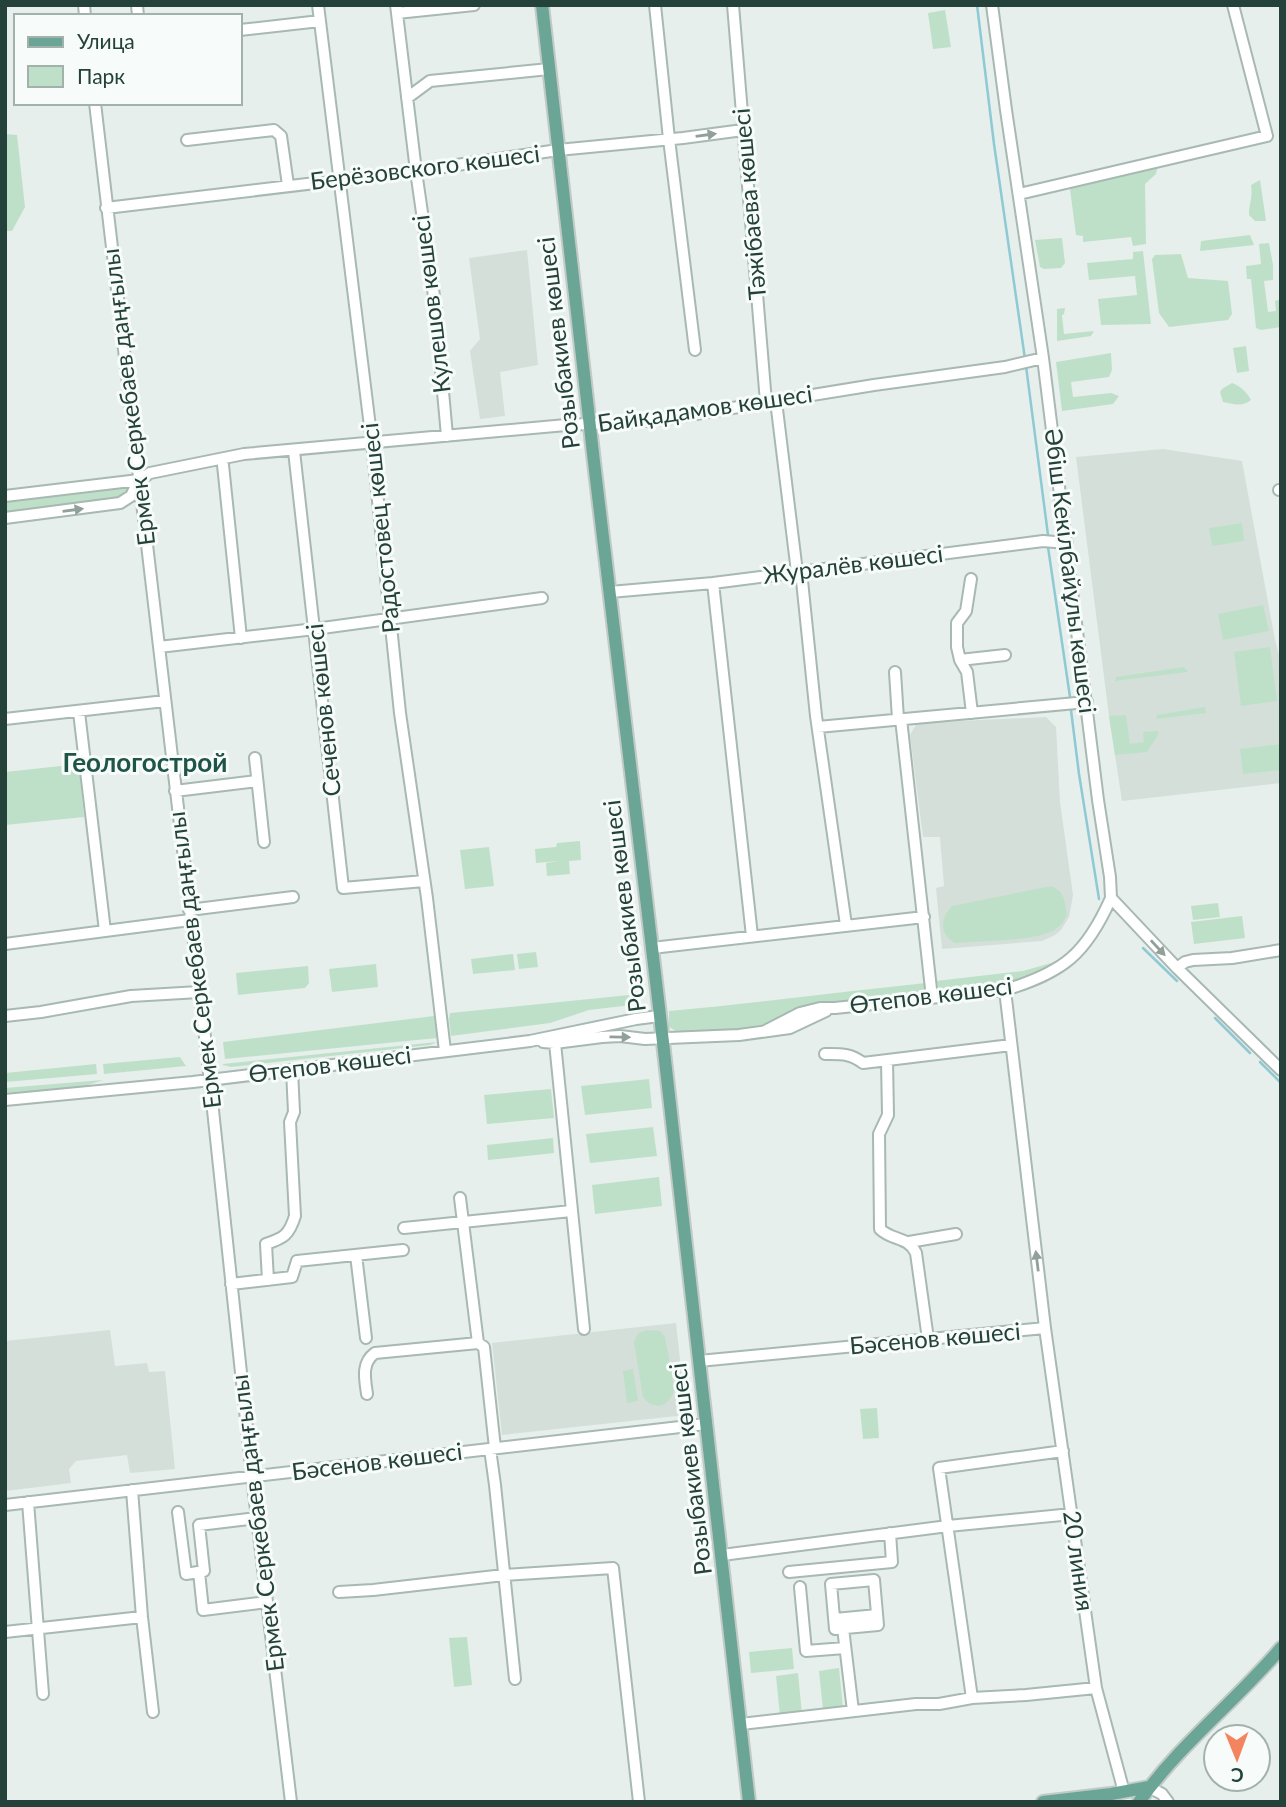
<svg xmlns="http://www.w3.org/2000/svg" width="1286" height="1807" viewBox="0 0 1286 1807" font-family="Lato,sans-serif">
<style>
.built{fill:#d4dfda}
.green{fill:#bfe0c8}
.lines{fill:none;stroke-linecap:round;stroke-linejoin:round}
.stream{stroke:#8ec9d4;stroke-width:2.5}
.minor-casing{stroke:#a8b8b2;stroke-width:14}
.major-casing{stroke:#c2cac8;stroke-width:16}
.minor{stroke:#fff;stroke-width:10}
.major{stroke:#6aa596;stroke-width:12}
.oneway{fill:#92a09c}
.labels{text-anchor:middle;stroke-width:6;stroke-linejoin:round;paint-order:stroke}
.street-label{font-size:24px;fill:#24423a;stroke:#f7fbf9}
.neighbourhood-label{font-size:26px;font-weight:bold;fill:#1f5548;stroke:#f7fbf9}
</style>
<rect width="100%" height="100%" fill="#e6efeb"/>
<path class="built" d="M527 250 538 365 500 372 505 416 480 419 470 351 480 339 469 258Z
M1163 449 1242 461 1275 640 1281 662V783L1122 801 1109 716 1076 457Z
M1046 717 1056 727 1060 802 1073 895 1069 917 1061 930 1055 935 1042 941 942 949 936 888 944 886 940 837H923L910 735 917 723Z
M676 1323 686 1415 502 1435 492 1343Z
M110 1330 115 1366 147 1363 149 1372 165 1371 175 1469 130 1473 127 1455 76 1461 69 1469 71 1483 5 1491V1341Z"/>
<path class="green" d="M945 10 951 47 933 49 928 13Z
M5 134 17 135 25 207 12 231H5Z
M1158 165 1156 174 1145 184 1146 244 1133 246 1131 237 1083 242V236L1076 235 1070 189 1074 184Z
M1260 180 1266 221H1255L1249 215C1249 202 1253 199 1251 185Z
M1250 235 1254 245 1200 251 1201 241Z
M1062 238 1065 263 1061 268 1044 269 1040 267 1035 240Z
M1269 243 1273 265V280L1264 281 1268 312 1276 311 1275 301 1281 299V327L1261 330 1256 328 1251 279H1247L1246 266 1261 264 1259 244Z
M1143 251 1151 324 1101 325 1098 299 1137 295 1135 276 1089 280 1087 263 1133 259V252Z
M1181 254 1188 278 1228 281 1232 314 1228 320 1169 327 1159 313 1152 259 1155 255Z
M1065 308 1064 314 1062 315 1064 334 1094 331 1091 336 1057 341V309Z
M1246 346 1249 371 1237 373 1233 348Z
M1111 353 1112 370 1109 377 1071 382 1073 397 1111 393 1119 396 1113 404 1062 411 1056 362Z
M1232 383C1240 386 1247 392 1251 400 1243 407 1232 404 1223 402L1220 392 1222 389Z
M136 482 125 499 5 513V498Z
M1242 523 1244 541 1212 546 1209 528Z
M1263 605 1269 631 1223 640 1218 614Z
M1270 647 1277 701 1241 706 1234 652Z
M1184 667 1188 672 1115 681 1116 677Z
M1205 707 1206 713 1156 719 1157 715Z
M1126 715 1130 744 1144 742 1143 732 1158 731V735L1147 752 1115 755 1109 716Z
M1281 744V770L1243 774 1240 749Z
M79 764 84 817 5 825V772Z
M580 841 581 860 569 861 570 874 547 876 546 863 558 861 536 863 535 849 556 847 557 843Z
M489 847 494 886 465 889 460 850Z
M1051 886C1065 891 1065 902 1067 915 1064 920 1062 925 1057 928 1041 942 978 941 955 943 939 934 940 918 952 906Z
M1218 903 1220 917 1193 920 1191 906Z
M1242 916 1245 938 1194 944 1191 922Z
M536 952 538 967 519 969 517 954Z
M513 954 515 970 473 974 471 959Z
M1058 961C1023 988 986 987 944 990L939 989 936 981 1023 971Z
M376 964 378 987 332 992 329 969Z
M308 966 309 983 305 988 238 995 236 973Z
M926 983 927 991 920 993 803 1008 774 1019 759 1028 719 1032 692 1033 676 1031 669 1027V1011C755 1003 840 992 926 983Z
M639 994 640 1004 589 1010 550 1023 451 1036 449 1019 450 1013Z
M434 1016 437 1038 225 1059 223 1042Z
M437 1042 430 1045 231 1067 223 1065V1064Z
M180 1057 186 1066 104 1074 103 1064Z
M96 1064 97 1074 5 1082V1073Z
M649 1079 652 1108 585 1115 581 1086Z
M103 1080 82 1087 5 1093V1088Z
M551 1089 554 1118 487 1124 484 1095Z
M653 1127 657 1156 590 1163 586 1134Z
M553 1138 554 1153 488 1160 487 1145Z
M659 1177 662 1206 595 1214 592 1185Z
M649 1330 660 1331 665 1337C667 1350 675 1382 673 1393 671 1399 667 1403 662 1405 653 1407 647 1403 643 1397L634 1343C636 1334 640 1331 649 1330Z
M633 1369 638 1401 627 1403 623 1371Z
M877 1408 879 1438 863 1439 860 1409Z
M467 1637 472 1685 454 1687 449 1638Z
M792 1648 794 1669 751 1673 749 1652Z
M839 1668 843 1708 823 1710 819 1671Z
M798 1673 802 1714 780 1716 776 1676Z"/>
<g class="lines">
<path class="stream" d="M977 5 994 144 1025 359
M1026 366 1048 535
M1048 547 1070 697
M1071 710 1079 774 1099 899
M1143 948 1177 981
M1215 1018 1250 1053
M1260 1062 1281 1083"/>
<defs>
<path id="minor" d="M84 5 85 16
M137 5 138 16
M318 5 372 443 400 713 427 898 445 1051
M396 5 416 171 435 303 447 436
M655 5 669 139 695 350
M733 5 766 402
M992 5 1006 110 1043 358 1098 800 1110 877 1111 898 1177 968 1281 1070
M397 13 474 5
M240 30 320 21
M407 98 430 81 549 69
M95 103 207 1054 253 1485 291 1802
M187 140 274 130 281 136 288 185
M1019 194 1267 136 1233 5
M106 208 416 171 558 150 683 138 743 130
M776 401 797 572
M294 451 343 888 424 881
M223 465 241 638
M1279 490H1281
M5 496 139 480 150 473 244 454 566 425 634 422 671 418 874 385 1005 367 1043 358
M5 518 120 503 131 496 139 480
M801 571 816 716 846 925
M971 579 966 611 957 623V647L960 660 967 672 972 713
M713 583 752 936
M610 592 713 583 1043 541 1067 543
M159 647 315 629 542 598
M960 660 1005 655
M895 672 898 719
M79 712 105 931
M5 719 165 701
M901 719 932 998
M818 727 1087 702
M255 758 264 842
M175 791 257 781
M189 910 293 897
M5 944 190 920
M652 948 924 917
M1177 968 1185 962 1193 960 1232 958 1281 950
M1005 990 1045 1328 1096 1688 1124 1792
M5 1016 41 1012 131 996 199 992
M765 1031 800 1013 820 1008H835L1005 990C1064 972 1086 954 1111 898
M543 1042 555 1043 602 1037 620 1036 645 1039 739 1035 790 1028 826 1011
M555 1043 584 1329
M825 1054C841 1054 850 1053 863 1063L1011 1045
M887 1060 888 1115 879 1134 880 1229C892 1241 908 1236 916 1253L928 1339
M5 1100 193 1082 530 1041 636 1019 659 1016
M460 1198 478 1343 484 1347 495 1448
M404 1228 571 1211
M909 1242 956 1234
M356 1255 366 1338
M268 1280 266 1244C284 1238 289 1235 295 1216L290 1122 294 1112 292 1070
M231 1284 292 1277 297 1261 403 1250
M699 1361 1045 1328
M367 1394C365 1379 361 1363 375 1353L478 1343
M490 1449 495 1485 515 1679
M132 1490 142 1617 153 1712
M28 1502 43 1694
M5 1505 706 1424
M178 1512 186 1574 204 1571 199 1525 257 1518
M722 1555 948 1526 1072 1514
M199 1572 203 1610 267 1602
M789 1572 892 1562 890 1533
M874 1580 878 1625 835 1629 831 1584Z
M800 1587 806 1651 845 1648
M339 1592 373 1590 504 1575 613 1568 639 1802
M835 1619 877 1615
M843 1628 853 1711
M5 1632 142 1617
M972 1698 939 1468 1063 1451
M741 1724 916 1704H939L972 1698 1026 1695 1096 1688
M1149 1787 1162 1794 1168 1802"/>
<path id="major" d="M542 5 594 462 659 1007 749 1802
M1043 1802 1111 1794 1149 1787
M1139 1802C1179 1745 1236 1701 1281 1648"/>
</defs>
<use href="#minor" class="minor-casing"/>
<use href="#major" class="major-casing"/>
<use href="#minor" class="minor"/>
<use href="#major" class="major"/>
</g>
<defs><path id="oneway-solid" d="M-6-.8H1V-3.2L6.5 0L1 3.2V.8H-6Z" transform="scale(1.75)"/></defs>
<g class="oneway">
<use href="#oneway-solid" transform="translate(706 135) rotate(-8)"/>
<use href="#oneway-solid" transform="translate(73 510) rotate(-8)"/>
<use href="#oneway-solid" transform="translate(1158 948) rotate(47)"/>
<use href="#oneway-solid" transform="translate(620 1037) rotate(1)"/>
<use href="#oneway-solid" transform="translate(1037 1261) rotate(-97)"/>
</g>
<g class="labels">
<g class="street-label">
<text transform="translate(425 168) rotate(-7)" y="8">Берёзовского көшесі</text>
<text transform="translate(750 204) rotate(-95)" y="8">Тәжібаева көшесі</text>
<text transform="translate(432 304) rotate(-97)" y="8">Кулешов көшесі</text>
<text transform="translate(559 343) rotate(-97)" y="8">Розыбакиев көшесі</text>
<text transform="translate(129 397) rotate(-97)" y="8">Ермек Серкебаев даңғылы</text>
<text transform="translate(705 409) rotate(-8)" y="8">Байқадамов көшесі</text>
<text transform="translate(381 528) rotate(-96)" y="8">Радостовец көшесі</text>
<text transform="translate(853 565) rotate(-7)" y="8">Журалёв көшесі</text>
<text transform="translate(1070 571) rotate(83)" y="8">Әбіш Кекілбайұлы көшесі</text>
<text transform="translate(324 710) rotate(-96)" y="8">Сеченов көшесі</text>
<text transform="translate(625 906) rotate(-97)" y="8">Розыбакиев көшесі</text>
<text transform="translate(195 960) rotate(-97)" y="8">Ермек Серкебаев даңғылы</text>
<text transform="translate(931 996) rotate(-7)" y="8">Өтепов көшесі</text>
<text transform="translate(330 1065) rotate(-7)" y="8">Өтепов көшесі</text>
<text transform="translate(935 1339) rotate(-5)" y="8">Бәсенов көшесі</text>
<text transform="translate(377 1462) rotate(-7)" y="8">Бәсенов көшесі</text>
<text transform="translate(691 1469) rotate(-97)" y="8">Розыбакиев көшесі</text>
<text transform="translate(258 1523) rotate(-97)" y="8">Ермек Серкебаев даңғылы</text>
<text transform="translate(1078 1561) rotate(82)" y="8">20 линия</text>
</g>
<g class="neighbourhood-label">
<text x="145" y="772">Геологострой</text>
</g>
</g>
<rect width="1286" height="1807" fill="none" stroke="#24423a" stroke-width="14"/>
<rect x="14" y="14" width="228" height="91" fill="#f7fbf9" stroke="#a3b1ad" stroke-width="2"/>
<rect x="28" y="37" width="35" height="10" fill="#6aa596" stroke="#a3b1ad" stroke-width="2"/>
<text x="77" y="49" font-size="21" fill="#24423a">Улица</text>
<rect x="28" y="66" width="35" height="21" fill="#bfe0c8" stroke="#a3b1ad" stroke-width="2"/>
<text x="77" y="84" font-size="21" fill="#24423a">Парк</text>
<g transform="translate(1237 1758) rotate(179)"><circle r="33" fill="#f7fbf9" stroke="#a3b1ad" stroke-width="2"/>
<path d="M0-5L12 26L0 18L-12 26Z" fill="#f4845f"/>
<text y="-10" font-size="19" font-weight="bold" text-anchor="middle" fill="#24423a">С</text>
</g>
</svg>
